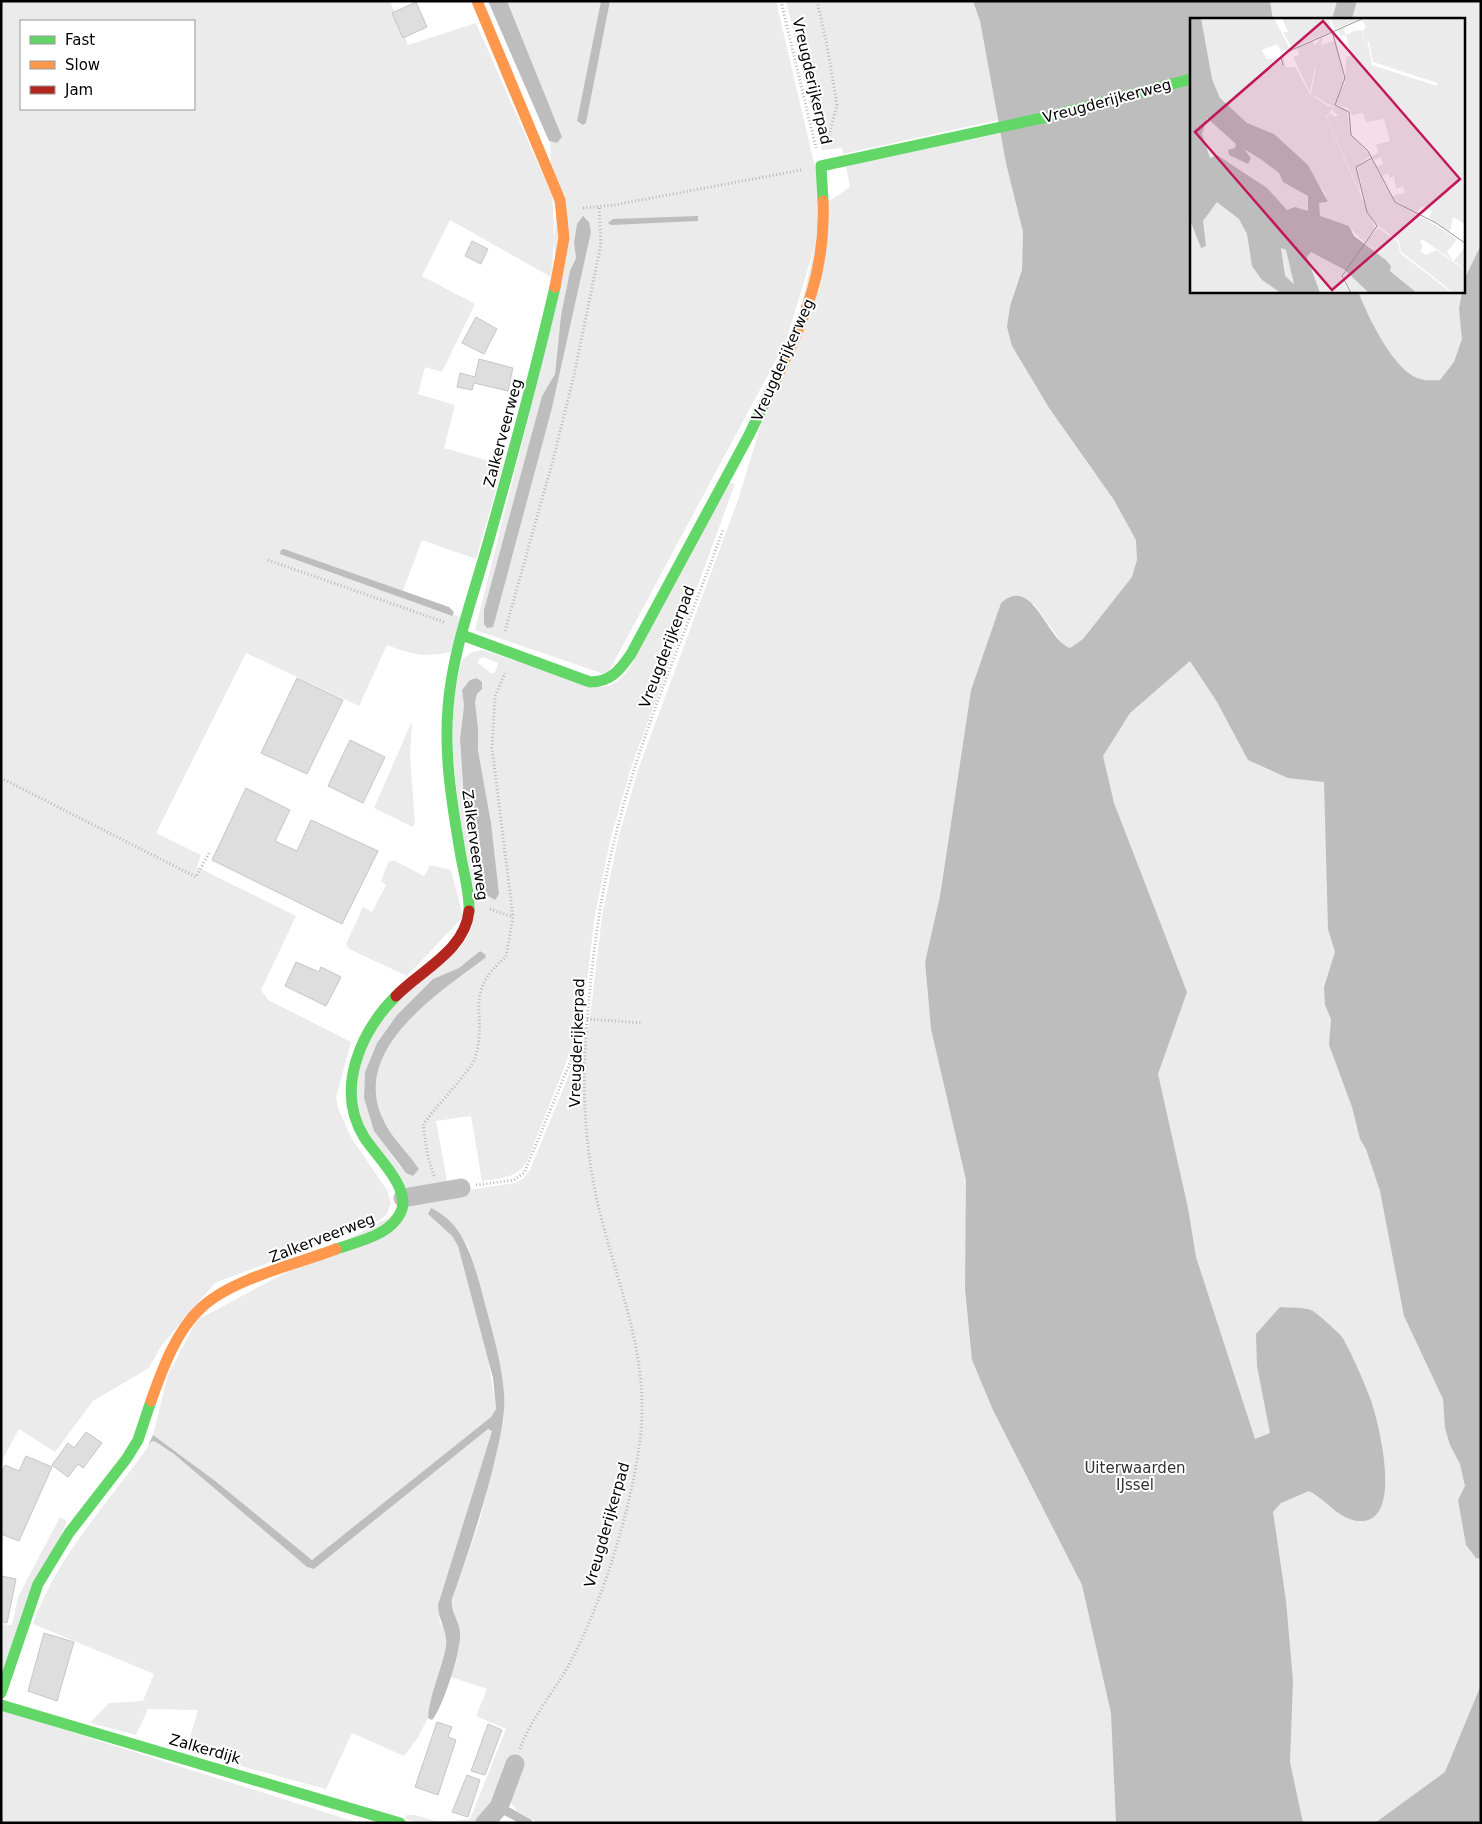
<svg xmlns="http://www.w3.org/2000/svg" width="1482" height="1824" viewBox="0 0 1482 1824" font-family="'DejaVu Sans',sans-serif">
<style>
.green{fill:#ebebeb;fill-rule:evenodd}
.water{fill:#bdbdbd}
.building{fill:#dedede;stroke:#c6c6c6}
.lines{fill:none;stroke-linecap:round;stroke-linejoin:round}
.path{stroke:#b9b9b9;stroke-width:3;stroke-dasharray:1 2.5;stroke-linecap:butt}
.lane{stroke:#bebebe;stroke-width:9}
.street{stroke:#bebebe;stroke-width:19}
.fast{stroke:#63d668;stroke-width:11}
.slow{stroke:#ff974d;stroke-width:11}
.jam{stroke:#b3261e;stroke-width:11}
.labels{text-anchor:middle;stroke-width:4;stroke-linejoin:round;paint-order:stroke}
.street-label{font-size:15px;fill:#000;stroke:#fff}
.park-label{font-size:15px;fill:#313131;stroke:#fff}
.inset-road{fill:none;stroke:#999;stroke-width:1}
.view{fill:#c2185b;fill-opacity:0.15;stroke:#c2185b;stroke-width:2.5}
.inset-edge{fill:none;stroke:#000;stroke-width:2.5}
</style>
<rect width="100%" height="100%" fill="#fff"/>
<path class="green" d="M1 1H390L408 45 476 23 557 207 551 277 450 220 422 276 475 304 442 372 425 367 418 394 455 405 444 448 503 465 476 559 422 540 403 591 284 549 281 554 451 616 453 614 460 617 454 651C425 658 414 655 387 645L359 706 246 653 156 833 201 855 197 867 296 916 261 990 268 1000 351 1042 336 1097 338 1108 352 1139 387 1190 391 1203 387 1214 379 1221 215 1283 161 1346 149 1368 93 1401 55 1452 19 1429 1 1462ZM21 21H194V109H21Z
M507 1H601L577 121 583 125 586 123 610 1H776L816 171 818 231 799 317 607 675 475 630 557 303 550 141 557 143 562 137ZM591 232 552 408 493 627 484 624V610L542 396 555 374 560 329 570 271 576 258 574 243Z
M786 1H973L980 21 998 120 843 154 842 148 822 150Z
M1270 1H1343L1336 19H1273Z
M1352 1H1481V1823H538L517 1811 502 1790 480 1819 474 1823H418L404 1818 407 1815C418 1814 426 1819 436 1821 448 1822 458 1820 470 1819L506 1729 476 1716 487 1689 451 1677 457 1621 452 1612V1599L479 1523 500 1438 504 1418V1394L494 1338 468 1246 455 1227 431 1208 428 1214 452 1236 458 1246 488 1357 496 1409 491 1417 314 1559 309 1558 214 1480 153 1435 168 1375 197 1320 410 1206 462 1191 515 1183 523 1179 530 1170 589 1026 602 916 618 839 638 770 739 497 828 202 850 187 846 166 1001 133 1023 232 1022 270 1010 306 1012 346 1049 408 1096 475 1191 291H1463V19H1348ZM1001 603 1034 604 1065 647 936 1049 931 1029 925 962 940 896 971 690Z
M728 482 735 484 631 768 611 837 595 915 582 1023 527 1161C517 1179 500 1178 482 1181L471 1116 436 1121 448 1186 407 1192C392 1165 366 1142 358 1112 346 1066 375 1017 409 989 434 968 472 950 474 914 476 892 469 868 465 847 456 793 444 711 463 659L472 652 483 650 590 686C608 690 618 683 629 669ZM483 657 498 663 495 673H491L478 663 479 659ZM477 678 482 682V689L477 694 475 702 478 728V750L491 823 498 894 495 900 486 895 478 828 465 816 464 809 460 739 464 706 462 690 470 680ZM480 951 486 955 484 958C438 993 350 1050 383 1119 391 1138 408 1152 419 1169L413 1176 399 1166 374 1130 364 1098 365 1072 377 1043 397 1015 433 979 459 968Z
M412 721 410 757 415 822 413 827 374 808Z
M389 861H395L424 876 430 865 451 870 463 917 407 976 349 949 346 944 363 907 372 912 386 885 381 881Z
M488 1429 492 1431 438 1605 440 1622 447 1635 446 1646 428 1718 417 1739 404 1756 352 1733 326 1789 186 1751 198 1710 148 1709 136 1735 90 1723 109 1703 143 1701 154 1674 33 1624C57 1555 111 1500 152 1441L156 1442 174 1454 307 1567 314 1569Z
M60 1517 67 1521 1 1679V1624L12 1625 18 1597Z
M1 1710 359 1823H1Z"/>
<path class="water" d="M488 1H507L562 137 557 143 549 141Z
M601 1H610L586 123 583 125 577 121Z
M973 1H1270L1273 19H1191V291H1358C1367 315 1394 372 1420 379 1426 381 1434 380 1440 380L1454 362 1462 339 1459 309 1464 280 1481 245V1559L1476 1558 1466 1545 1458 1500 1465 1486 1460 1464 1450 1445 1445 1428 1443 1399 1404 1316 1380 1191 1366 1149 1360 1139 1352 1107 1329 1045 1331 1019 1325 1005 1324 987 1335 952 1328 929 1324 782 1288 778 1248 760 1217 702 1190 661 1130 713 1103 756 1114 803 1187 992 1158 1074 1188 1208 1196 1257 1255 1439 1270 1433 1257 1366 1256 1334 1280 1307C1289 1308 1303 1307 1311 1310 1316 1312 1338 1332 1342 1337 1349 1347 1370 1395 1373 1407 1380 1430 1401 1516 1364 1521 1341 1523 1327 1500 1309 1491L1281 1503 1273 1512 1286 1601 1293 1681 1290 1762 1303 1823H1116L1111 1713 1082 1585 993 1410 972 1360 965 1289 966 1180 931 1029 925 962 940 896 971 690 1001 603C1033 574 1047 641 1070 648L1083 639 1132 577 1137 560 1136 540 1114 500 1049 408 1012 346 1007 327 1010 306 1022 270 1023 232 1006 163 980 21Z
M583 216 589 222 591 232 552 408 494 624 493 627 487 628 484 624V610L542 396 555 374 561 316 570 271 576 258 574 243 577 224Z
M698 216V221L611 225 608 223 613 219Z
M284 549 449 607 454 612 452 616 280 554 281 550Z
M477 678 482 682V689L477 694 475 702 478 728V750L491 823 499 894 495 900 486 895 478 828 465 816 460 739 464 706 462 690 470 680Z
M480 951 486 955 485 958C438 993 350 1050 383 1119 391 1138 408 1152 419 1169L413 1176 406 1173 374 1131 364 1098 365 1072 377 1043 397 1015 433 979 459 968Z
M431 1208C463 1223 471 1255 480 1285 489 1321 501 1356 504 1393 506 1420 498 1446 492 1472 481 1515 467 1557 452 1599 450 1613 459 1619 460 1632 462 1648 443 1708 432 1720L428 1718C429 1696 442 1669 446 1646 448 1631 438 1620 438 1605L492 1431 488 1429 314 1569 307 1567 174 1454 156 1442 152 1441 148 1446 153 1435 214 1480 312 1560 491 1417 496 1409 493 1378 458 1246 452 1236 428 1214Z
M1481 1685V1823H1375L1445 1772Z"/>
<path class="building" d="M416 2 427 27 403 38 392 13Z
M472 241 488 249 481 264 465 256Z
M476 317 497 329 484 354 462 343Z
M479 359 513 368 508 391 474 383 472 390 457 387 460 373 475 377Z
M297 678 343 700 307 774 261 753Z
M350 740 385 757 363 803 328 786Z
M246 788 290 810 275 841 297 851 311 820 378 851 342 924 212 860Z
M296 962 319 972 321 967 341 977 326 1006 285 986Z
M86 1432 102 1443 83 1468 78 1464 68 1477 52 1465 68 1443 74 1448Z
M26 1456 52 1467 19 1541 1 1534V1474L5 1465 19 1471Z
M1 1576 16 1579 7 1623 1 1622Z
M44 1633 74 1642 57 1701 28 1691Z
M437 1722 452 1727 448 1737 456 1740 438 1795 415 1787Z
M488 1724 502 1730 485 1775 471 1771Z
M467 1775 480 1780 468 1817 452 1812Z"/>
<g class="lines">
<path class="path" d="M781 1 816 148
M817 1 827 45 837 105 827 143
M583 208 614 205 801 170
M268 560 444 622
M505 631 553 460 574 375 601 244 599 206
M1 778 196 877 209 853
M490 909 513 917
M587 1019 643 1023
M434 1176 428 1157 423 1125C434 1108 471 1071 475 1058 489 1014 461 994 506 957L513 917 492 748 495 697 505 673
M476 1185 514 1180 524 1173 585 1027
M520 1749C531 1717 556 1690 571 1661 603 1600 629 1515 639 1448 652 1365 621 1295 601 1217 592 1182 587 1146 585 1110 583 1070 586 1029 590 989 595 938 602 887 615 838 640 733 686 632 723 530"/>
<path class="lane" d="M499 1807 528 1823"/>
<path class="street" d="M1342 19 1347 1
M403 1198 461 1188
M485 1823 499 1807 515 1764"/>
<path class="fast" d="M823 201 821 166 1047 117 1191 79
M462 635 590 682C611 682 620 670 631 654L749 435 776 379
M469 911C470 891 463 871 460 851 452 804 444 756 448 708 452 652 473 597 488 543 512 458 535 373 555 287
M336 1249C359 1241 393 1235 402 1209 409 1186 376 1156 364 1137 335 1090 360 1032 396 996
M1 1693 38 1584 69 1533 127 1458 138 1440 151 1401
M1 1705 400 1823"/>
<path class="slow" d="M477 1 560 200 564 238 555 287
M776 379C805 316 826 272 823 201
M151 1401C162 1370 176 1331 201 1308 231 1279 297 1264 336 1249"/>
<path class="jam" d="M396 996C421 970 465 951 469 911"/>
</g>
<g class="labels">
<g class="street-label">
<text transform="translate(812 81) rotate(77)" y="5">Vreugderijkerpad</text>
<text transform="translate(1107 101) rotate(-15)" y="5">Vreugderijkerweg</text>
<text transform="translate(783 360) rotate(-66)" y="5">Vreugderijkerweg</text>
<text transform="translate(503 433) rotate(-75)" y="5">Zalkerveerweg</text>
<text transform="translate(667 647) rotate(-69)" y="5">Vreugderijkerpad</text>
<text transform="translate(475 845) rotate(82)" y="5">Zalkerveerweg</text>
<text transform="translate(577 1043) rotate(-88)" y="5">Vreugderijkerpad</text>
<text transform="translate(322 1238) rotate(-21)" y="5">Zalkerveerweg</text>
<text transform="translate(607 1525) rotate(-74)" y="5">Vreugderijkerpad</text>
<text transform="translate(205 1749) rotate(16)" y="5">Zalkerdijk</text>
</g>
<g class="park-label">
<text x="1135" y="1473">Uiterwaarden<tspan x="1135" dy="17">IJssel</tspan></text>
</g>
</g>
<g transform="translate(1190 18)">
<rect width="275" height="275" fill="#fff"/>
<path d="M0 0H84L100 31 92 34 84 22 87 26 72 32 76 41 90 40 83 44 89 43 93 47 92 38 98 34 93 39 96 49H105L120 76 139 89 142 88 121 76 126 49 132 48 125 49 120 74 103 39 109 37 107 30 122 23 125 27 133 18 131 27 145 23 154 61 144 88 136 99 185 210 174 224 157 207 140 203 150 222 147 247 155 252 151 259 160 275H0ZM110 141 134 174 138 185H129L115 169ZM92 0H139L142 13 102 30 93 14H98ZM140 0H173L145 11ZM176 0H275V206L263 199 260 214 239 200 242 193 232 188 227 194 206 185 202 178 215 175 213 169 206 170 204 158 200 160 198 155 192 158 187 148 193 146 191 140 202 135 184 142 182 139 188 134 186 127 200 123 194 101 176 104 173 95 162 97 158 90 147 87 146 82 155 66 156 39 161 38 156 17 151 18 148 12 153 9 156 17 164 13 162 6 165 13 172 12 174 23 173 12 176 10 173 3H169ZM179 24 183 44 247 65V68L182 47 178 25H174ZM145 88 157 93 160 116 181 138 166 148 170 174 137 100 140 95 145 99 148 97 142 92ZM182 142 202 180 267 221 257 234 262 241 264 243 275 229V251L232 221 230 225 233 228 230 233 236 237 246 232 275 252V275H264L211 234 209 223 187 207 178 196 167 147ZM188 210 208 224 210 235 262 275H227L200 253 201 248 196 242 175 225ZM156 253 163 258 179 275H161L153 259Z" fill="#ebebeb" fill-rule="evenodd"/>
<path d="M0 0H11L22 61 30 80 57 105 84 116 118 147 138 184 129 185 130 198 159 208 164 218 196 242 201 248 200 253 227 275H179L155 252 121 234 117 239 130 275H91L72 262 62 248 57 216 49 201 27 184 13 203 16 228 11 230 0 202ZM17 100 46 126 45 130 38 132 39 137 58 146 61 140 54 131 72 142 89 155 93 164 118 178V193L105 189 97 192 77 170 27 137 20 140 12 116ZM91 230 96 232 104 266 95 258Z" fill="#bdbdbd" fill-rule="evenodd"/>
<path class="inset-road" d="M142 13 155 60 145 87M93 47 91 40 95 35 174 0M145 87 159 94 161 117 178 133 205 184 246 205 275 225M161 275 152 258 187 208 177 194 166 149 182 140"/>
<path class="view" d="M133 3 270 161 142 272 5 114Z"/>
<rect width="275" height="275" class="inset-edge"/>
</g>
<rect width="1482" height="1824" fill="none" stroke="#000000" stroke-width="5"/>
<rect x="20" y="20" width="175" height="90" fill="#ffffff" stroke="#999999"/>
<rect x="30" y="36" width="25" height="8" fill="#63d668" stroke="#999999"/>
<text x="65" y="45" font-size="15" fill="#000000">Fast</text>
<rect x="30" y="61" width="25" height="8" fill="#ff974d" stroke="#999999"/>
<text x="65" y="70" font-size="15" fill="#000000">Slow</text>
<rect x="30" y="86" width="25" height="8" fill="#b3261e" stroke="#999999"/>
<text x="65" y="95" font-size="15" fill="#000000">Jam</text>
</svg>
